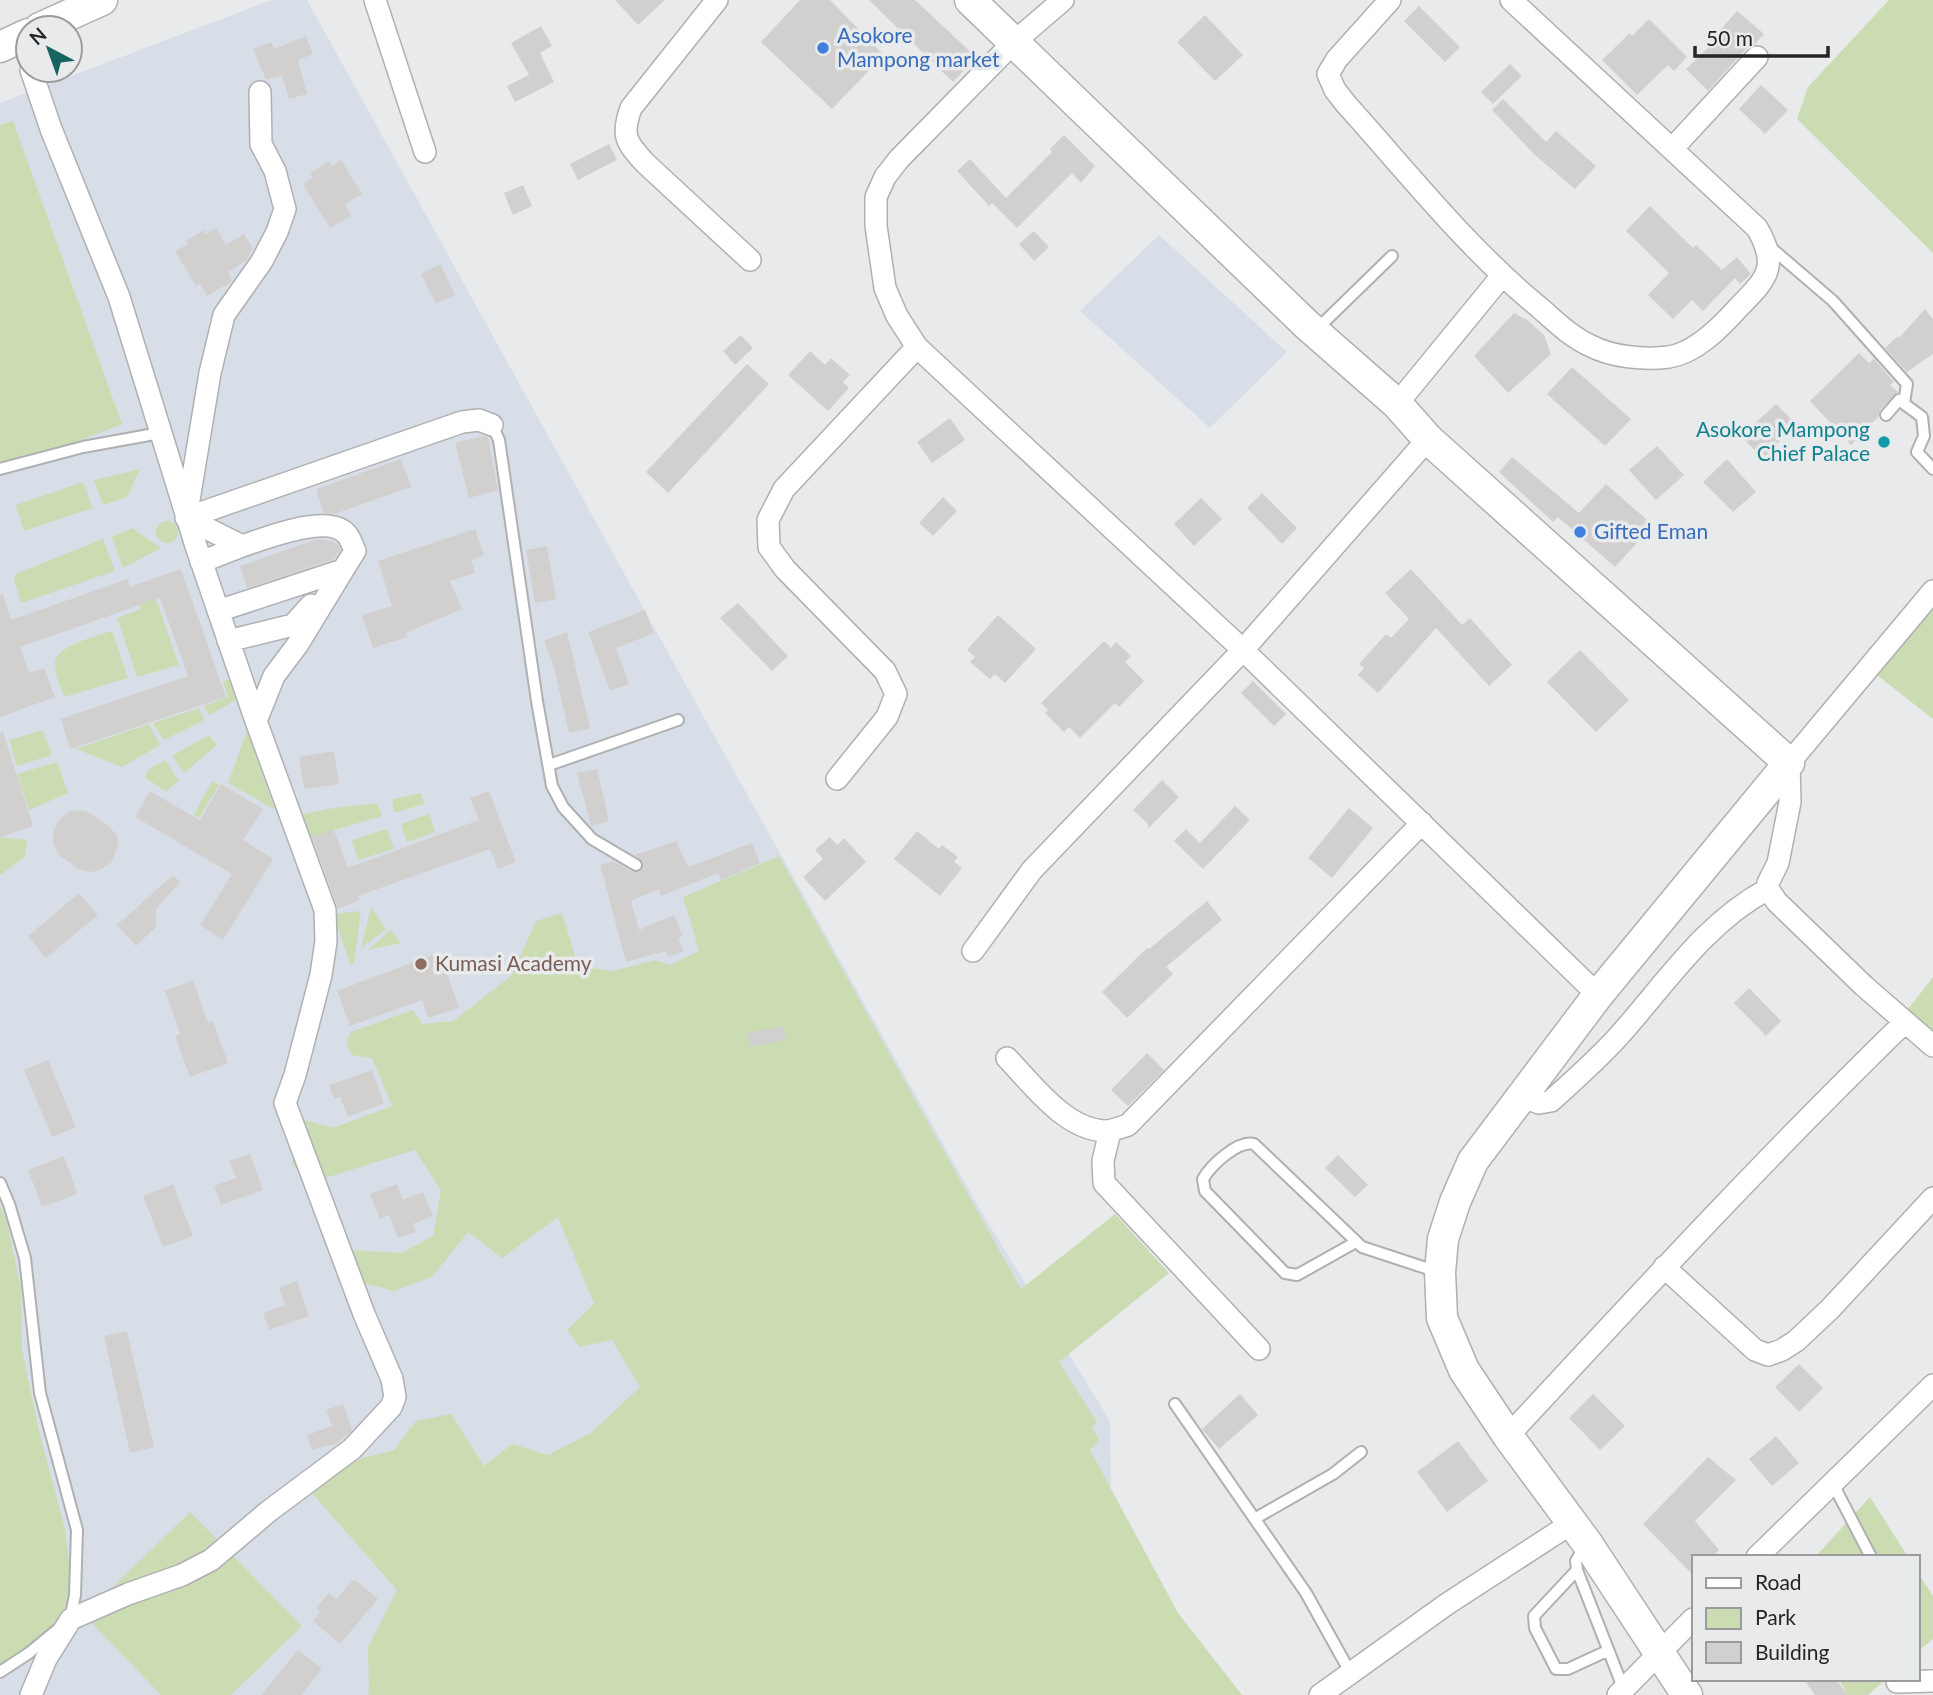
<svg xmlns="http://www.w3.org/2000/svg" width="1933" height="1695" viewBox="0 0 1933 1695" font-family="Lato,sans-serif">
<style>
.built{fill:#d8dee7}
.green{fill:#cbdcb2}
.building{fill:#d2d0cf}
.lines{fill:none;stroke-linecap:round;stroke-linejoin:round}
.lane-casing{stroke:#afb0b2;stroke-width:14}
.street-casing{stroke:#afb0b2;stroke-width:24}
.secondary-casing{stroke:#afb0b2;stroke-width:33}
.lane{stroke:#fff;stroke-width:10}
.street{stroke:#fff;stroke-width:21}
.secondary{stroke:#fff;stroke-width:30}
.shop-dot{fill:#3f7fe0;stroke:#e9eaec;stroke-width:2.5}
.culture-dot{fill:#0f9aa8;stroke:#e9eaec;stroke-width:2.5}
.education-dot{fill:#8d6e63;stroke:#e9eaec;stroke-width:2.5}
.labels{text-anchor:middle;stroke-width:7;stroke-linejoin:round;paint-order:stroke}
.shop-label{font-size:21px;fill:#366cbe;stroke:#e9eaec;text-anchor:start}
.culture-label{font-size:21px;fill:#0d838f;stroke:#e9eaec;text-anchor:end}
.education-label{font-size:21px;fill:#785e54;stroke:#e9eaec;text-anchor:start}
</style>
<rect width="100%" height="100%" fill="#e9eaec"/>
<path class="built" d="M272 0H307L702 714 982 1213 1110 1421 1111 1497 1053 1695H0V103Z
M1159 235 1287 352 1210 428 1080 311Z"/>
<path class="green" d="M1889 0H1933V253L1797 119 1808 87Z
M13 121 122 424 0 472V125Z
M140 469 127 497 103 505 94 480Z
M83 482 93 508 24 531 16 505Z
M156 532a11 11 0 1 1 22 0a11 11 0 1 1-22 0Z
M132 528 161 548 123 568 112 537Z
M103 539 115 571 21 603 14 580 16 574Z
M153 591 179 665 137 677 117 618 141 609 136 598Z
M1933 608V719L1877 675Z
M112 631 128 678 64 697C61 687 55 674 55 664 54 646 98 636 112 631Z
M229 679 237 699 210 715 203 706 228 697 223 682Z
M199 708 204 720 164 740 153 723Z
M149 724 160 745 122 767 76 749Z
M43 730 52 755 17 766 9 740Z
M247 731 275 810 228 783Z
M209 735 217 745 184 773 172 756Z
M165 760 179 781 166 791 145 778 148 770Z
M57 762 68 793 29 810 17 774Z
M212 781 219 785 199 818 194 814Z
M421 793 424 804 394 813 392 799Z
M377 803 382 816 305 839 299 821 303 814 334 808Z
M429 814 435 832 407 842 401 824Z
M387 829 394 849 358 860 352 840Z
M0 837 27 840 25 857 0 875Z
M779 856 1021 1289 1115 1214 1169 1273 1059 1362 1097 1422 1092 1427 1099 1440 1090 1450 1178 1613 1242 1695H367L369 1693 368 1647 397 1590 312 1493 348 1462 394 1450 416 1421 451 1414 484 1466 512 1444 548 1455 591 1433 640 1387 612 1340 580 1347 567 1330 594 1304 558 1217 502 1258 468 1232 432 1277 394 1291 340 1277 331 1261 349 1250 402 1253 433 1236 441 1190 415 1150 309 1183 292 1164 302 1119 333 1128 392 1106 372 1058 352 1055 346 1043 351 1032 413 1010 422 1024 453 1021 511 976 536 921 562 913 578 966 613 971 655 960 670 965 699 951 683 897Z
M371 907 386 929 361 948Z
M361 911 354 964H350L333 914Z
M390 930 401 943 368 950Z
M1933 977V1038L1904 1014Z
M0 1206 7 1223 21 1288 22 1350 39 1431 65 1529 72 1587 60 1621 0 1674Z
M1870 1497 1908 1557H1815Z
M190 1512 302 1626 231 1695H161L84 1615Z
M1917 1571 1933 1596V1639L1917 1652Z
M1839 1679H1886L1868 1695H1848Z"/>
<path class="building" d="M615 0H665L638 25Z
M800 0H830L884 55 832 109 761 42Z
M869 0H915L976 57 953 82Z
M1419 6 1460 47 1445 62 1404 21Z
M1737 11 1764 34 1755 44 1747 48 1708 91 1686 69 1718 38 1716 35Z
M1205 15 1243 55 1215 81 1177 42Z
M1649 19 1687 57 1674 71 1668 65 1637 95 1602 60 1630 33 1632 36Z
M541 26 552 46 540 53 554 82 515 102 507 86 529 75 511 43Z
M306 36 313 54 298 60 307 94 289 99 282 76 266 80 253 49 271 42 274 49Z
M1510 64 1522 76 1493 104 1481 92Z
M1761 85 1788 110 1765 134 1739 109Z
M1503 99 1546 142 1556 131 1596 166 1575 189 1535 155 1492 110Z
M1064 135 1095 166 1081 183 1072 173 1017 228 992 203 989 206 957 171 970 159 1006 198 1052 152 1050 149Z
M609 144 617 160 578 180 570 164Z
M341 160 362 194 345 204 351 216 330 228 303 184 313 177 310 173 329 161 332 166Z
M523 185 532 206 513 215 504 193Z
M1650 206 1693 248 1696 245 1722 270 1737 257 1751 274 1740 284 1735 278 1703 311 1692 300 1673 319 1648 295 1669 273 1626 231Z
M216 228 226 245 244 234 253 249 246 261 228 272 232 280 231 282 207 296 200 284 196 286 175 251 188 244 186 241 204 230 206 234Z
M1034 231 1049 247 1034 261 1019 244Z
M440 264 455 295 436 304 421 274Z
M1925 309 1933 319V354L1907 372 1885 348 1898 336 1899 338Z
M1514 313 1527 320 1544 335 1551 354 1508 393 1474 356Z
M741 335 753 348 735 365 723 351Z
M810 351 825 365 831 358 850 375 843 382 849 388 828 411 788 375Z
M1859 353 1869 363 1874 359 1894 382 1890 385 1898 392 1880 410 1878 417 1851 445 1810 401Z
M747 364 769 384 668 493 646 472Z
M1572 367 1631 419 1605 446 1547 394Z
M1776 404 1796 424 1763 459 1741 436Z
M950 418 965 440 932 463 917 442Z
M483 436 488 437 498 490 469 498 455 443Z
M1657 446 1684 475 1656 500 1629 470Z
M1512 457 1579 513 1606 484 1653 525 1615 567 1558 517 1553 522 1499 472Z
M401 459 411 487 334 514 324 513 316 489Z
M1727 459 1756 492 1733 512 1703 482Z
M1262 493 1297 528 1282 544 1247 508Z
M943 497 957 511 933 536 919 523Z
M1201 498 1222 519 1194 546 1174 524Z
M475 529 484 555 471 560 475 573 450 581 462 609 406 633 407 637 373 648 362 615 392 606 378 561Z
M317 539 333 541 338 545 340 550 334 559 247 588 240 566Z
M547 546 556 599 535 603 526 550Z
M181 569 226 697 70 749 61 719 188 676 160 598 20 647 29 673 44 668 55 697 0 717V595L3 594 11 620 128 579 130 587Z
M1411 569 1462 625 1470 618 1512 665 1489 686 1436 628 1378 693 1358 675 1364 668 1359 664 1386 634 1391 638 1409 619 1385 593Z
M738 603 788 656 772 671 720 618Z
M645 610 654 633 616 648 629 684 610 691 588 632Z
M998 615 1036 649 1005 683 995 674 990 679 970 662 975 657 967 650Z
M567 632 590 728 569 733 553 664 544 641Z
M1104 641 1111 648 1116 642 1131 656 1125 662 1144 681 1119 707 1115 703 1080 738 1069 727 1064 732 1045 713 1048 710 1041 703Z
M1580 650 1629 700 1596 732 1547 682Z
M1253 681 1286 714 1274 726 1241 693Z
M3 732 33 826 0 837V733Z
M334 751 339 784 304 789 299 757Z
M597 769 609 821 591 826 577 773Z
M1162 780 1179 797 1148 829V824L1133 810Z
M221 784 263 809 243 840 273 859 223 940 200 925 232 874 135 817 150 791 200 820Z
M489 791 516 862 498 869 490 849 358 896 360 900 338 909 312 837 334 830 348 868 479 820 470 798Z
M1235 806 1250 820 1203 869 1174 841 1186 829 1200 843Z
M1349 808 1373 828 1332 878 1308 858Z
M79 810 88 812 107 825 117 835 118 845 112 862 98 871 91 872 79 869 59 855 53 844V832L58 821 68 812Z
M917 831 939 849 942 845 958 857 954 862 962 868 940 896 894 859Z
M830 837 837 845 844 838 866 862 825 901 803 877 823 859 815 850Z
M676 841 688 867 752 843 760 863 721 880 718 873 661 896 659 889 631 901 639 930 674 915 683 936 678 938 684 951 668 957 666 951 626 962 600 865 614 861 632 872H639L644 864 635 855Z
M173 875 180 882 156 909V927L136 946 117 925Z
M79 893 98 915 46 958 28 936Z
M1207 901 1222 920 1166 967 1173 974 1127 1018 1102 992 1147 948 1149 949Z
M440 952 459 1008 428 1018 422 1000 350 1026 337 991Z
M193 980 208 1023 213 1021 228 1063 190 1077 175 1036 180 1034 165 991Z
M1749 988 1781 1021 1766 1036 1734 1003Z
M783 1026 786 1040 750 1047 747 1033Z
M1147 1053 1164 1070 1128 1106 1111 1090Z
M48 1060 76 1127 52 1137 24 1070Z
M372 1070 384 1103 348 1117 340 1097 334 1099 329 1085Z
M250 1154 263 1190 221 1205 214 1186 236 1178 229 1161Z
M1338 1155 1368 1185 1355 1197 1325 1168Z
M64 1156 77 1194 42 1207 28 1170Z
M173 1184 193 1236 163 1247 143 1196Z
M397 1184 403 1200 423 1192 433 1216 413 1224 416 1232 398 1238 389 1215 380 1219 370 1194Z
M297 1281 309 1316 269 1330 263 1313 285 1305 279 1288Z
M127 1331 154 1447 130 1453 104 1336Z
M1799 1364 1823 1388 1799 1412 1775 1387Z
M1240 1394 1258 1415 1219 1449 1202 1429Z
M1593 1394 1625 1426 1600 1450 1569 1418Z
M343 1404 352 1430 338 1443 312 1450 307 1435 332 1426 326 1410Z
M1776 1436 1799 1463 1772 1486 1749 1459Z
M1458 1441 1488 1481 1447 1512 1417 1472Z
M1708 1457 1736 1480 1695 1521 1719 1550 1712 1557H1693V1575L1643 1524Z
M354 1579 378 1599 340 1644 313 1621 320 1612 316 1608 329 1593 336 1599Z
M298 1650 322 1669 301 1695H261Z
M1804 1679H1836L1848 1695H1815Z"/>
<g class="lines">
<defs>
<path id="lane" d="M1770 247 1833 301 1907 384 1904 403
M1316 330 1392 256
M1886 415 1899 400 1922 417 1924 436 1917 452 1933 469
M492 425 499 440 537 701 552 786 563 807 592 839 636 865
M0 469 83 447 160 433
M549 765 678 720
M0 1183 9 1204 25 1258 40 1393 77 1530 75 1595 70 1620
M1356 1242 1297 1275 1285 1273 1205 1191 1203 1179C1211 1165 1238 1140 1254 1144L1362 1247 1438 1272
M1175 1404 1306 1593 1350 1672
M1832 1482 1871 1557
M1256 1518 1333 1474 1361 1452
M1585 1546 1576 1561 1577 1570 1624 1690
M1577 1570 1534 1616 1535 1628 1556 1669H1568L1607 1651
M0 1672 29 1653 57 1630"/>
<path id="street" d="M375 0 425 152
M717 0 631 108C621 136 626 142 645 163L750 260
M1063 0 1014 42 899 159 885 177 876 197V226L885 288 897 316 917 347 1243 650 1598 995
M1390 0 1337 59 1328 74 1335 90 1346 104C1409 174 1468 249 1540 308 1556 322 1571 337 1591 346 1612 357 1644 360 1669 357 1695 353 1720 328 1737 309 1766 279 1780 268 1757 228L1511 0
M31 70 51 129 119 297 195 543 256 721 325 910 326 941 321 975 295 1075 285 1103 364 1314 392 1379 395 1397 391 1407 352 1449 269 1511 211 1560 182 1575 128 1594 71 1619 46 1659 31 1695
M1672 149 1757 57
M1397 404 1501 277
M187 512 210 373 224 315 262 261 277 232 285 209 275 171 261 144 260 92
M201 562 242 546
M1933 591 1789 763 1790 802 1778 863 1768 883V889L1777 902 1864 986 1933 1046
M218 611 343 570 355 551C353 547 351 540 348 536 331 511 264 539 242 546L186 518 462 422 479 420 492 425
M228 641 293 625 311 605
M256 721 274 676 298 644 343 570
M837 779 887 717 896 694 885 671 785 569 769 547 768 520 784 489 917 347
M973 951 1032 870 1243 650 1428 439
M1007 1058C1033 1085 1066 1131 1107 1131 1114 1130 1122 1127 1128 1125L1422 823
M1522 1096 1539 1103 1551 1101C1573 1081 1596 1061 1617 1038 1664 986 1704 923 1768 889
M1110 1131 1103 1161 1104 1183 1259 1349
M1664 1267 1755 1350 1768 1355 1782 1350 1796 1341 1830 1309 1933 1198
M1508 1436C1638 1296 1767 1156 1904 1023
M1757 1557 1933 1385
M1897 1682 1933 1681
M1320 1695 1447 1604 1572 1523
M1618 1695 1693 1619"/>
<path id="secondary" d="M970 0 1307 325 1397 404 1428 439 1789 763 1598 995 1473 1161 1455 1202 1443 1239 1440 1272 1442 1318 1464 1370 1508 1436 1587 1543 1687 1695
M40 28 102 0
M0 47 28 34"/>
</defs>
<use href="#lane" class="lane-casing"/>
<use href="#street" class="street-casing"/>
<use href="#secondary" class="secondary-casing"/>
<use href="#lane" class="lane"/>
<use href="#street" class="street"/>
<use href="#secondary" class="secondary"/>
</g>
<g class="shop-dot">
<circle cx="823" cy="48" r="7"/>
<circle cx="1580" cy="532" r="7"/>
</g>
<circle class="culture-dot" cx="1884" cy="442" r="7"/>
<circle class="education-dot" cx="421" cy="964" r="7"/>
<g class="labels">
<g class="shop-label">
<text x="837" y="43">Asokore<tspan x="837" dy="24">Mampong market</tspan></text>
<text x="1594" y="539">Gifted Eman</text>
</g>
<g class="culture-label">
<text x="1870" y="437">Asokore Mampong<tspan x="1870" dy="24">Chief Palace</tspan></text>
</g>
<g class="education-label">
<text x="435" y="971">Kumasi Academy</text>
</g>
</g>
<rect x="1692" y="1555" width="228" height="126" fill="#e9eaec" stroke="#9b9b9d" stroke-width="2"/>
<rect x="1706" y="1578" width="35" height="10" fill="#ffffff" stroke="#9b9b9d" stroke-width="2"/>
<text x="1755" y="1590" font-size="21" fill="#252526">Road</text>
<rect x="1706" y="1608" width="35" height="21" fill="#cbdcb2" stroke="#9b9b9d" stroke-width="2"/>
<text x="1755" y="1625" font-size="21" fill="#252526">Park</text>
<rect x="1706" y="1642" width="35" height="21" fill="#d2d0cf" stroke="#9b9b9d" stroke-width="2"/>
<text x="1755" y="1660" font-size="21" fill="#252526">Building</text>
<g transform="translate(49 49) rotate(319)"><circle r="33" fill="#e9eaec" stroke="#9b9b9d" stroke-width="2"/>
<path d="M0-5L12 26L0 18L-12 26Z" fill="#166460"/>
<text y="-10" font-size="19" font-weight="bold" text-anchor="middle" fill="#252526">N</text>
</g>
<path d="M1695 46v10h133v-10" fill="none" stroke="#252526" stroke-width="3.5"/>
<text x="1706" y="46" font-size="21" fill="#252526" stroke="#e9eaec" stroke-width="5" paint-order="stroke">50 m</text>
</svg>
